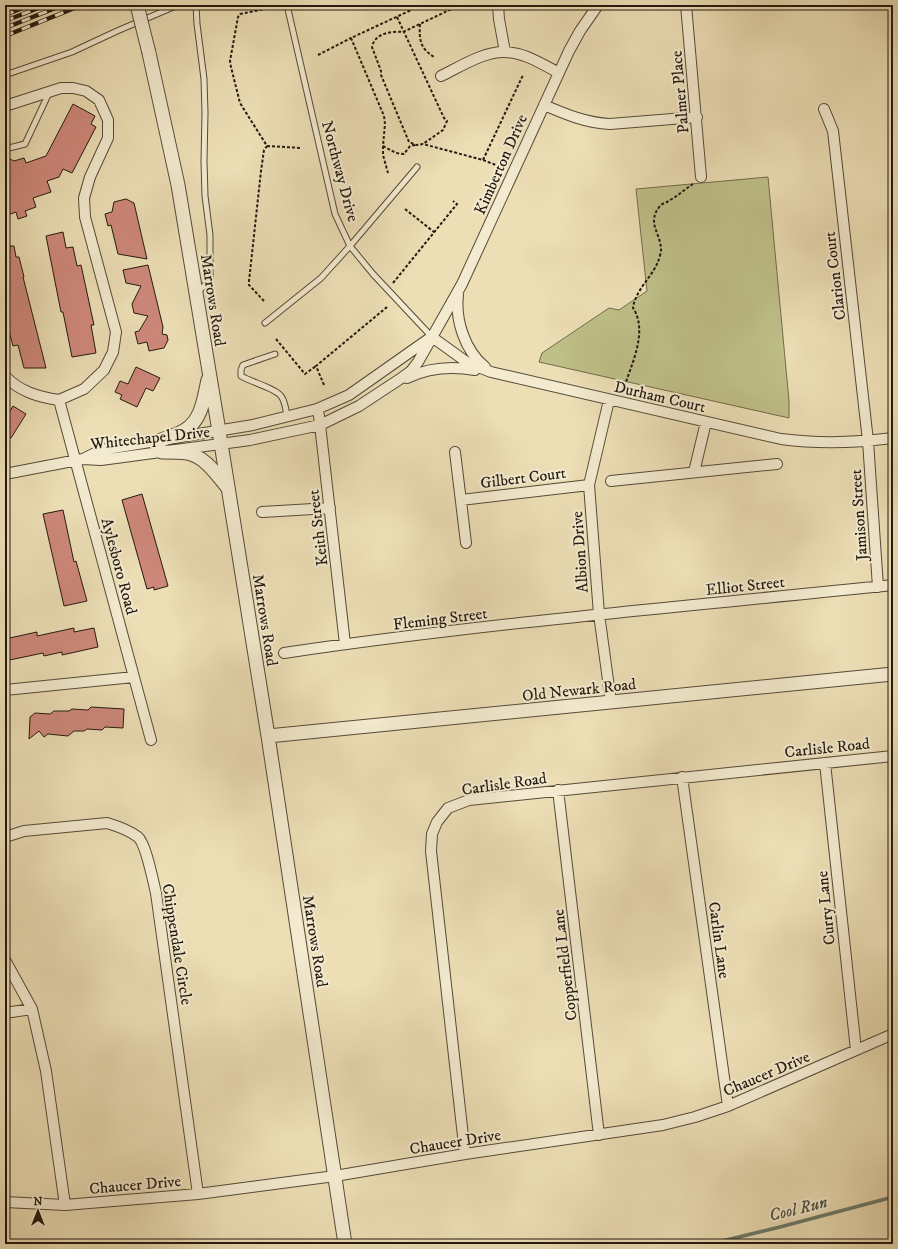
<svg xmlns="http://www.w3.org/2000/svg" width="898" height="1249" viewBox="0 0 898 1249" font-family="'IM FELL DW Pica',serif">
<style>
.green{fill:#bfbf88;stroke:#726c4c}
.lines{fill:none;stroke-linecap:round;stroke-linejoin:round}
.stream{stroke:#6b7b6b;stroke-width:3.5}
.building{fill:#ce887a;stroke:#24190f}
.service-casing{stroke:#564a38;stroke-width:7}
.minor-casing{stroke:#564a38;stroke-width:12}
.tertiary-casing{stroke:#564a38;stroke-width:15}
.path{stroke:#24190f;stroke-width:2;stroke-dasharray:3 2;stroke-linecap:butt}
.service{stroke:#f3eacf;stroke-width:5}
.minor{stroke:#f3eacf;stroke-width:10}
.tertiary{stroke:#f3eacf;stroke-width:13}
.rail-casing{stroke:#24190f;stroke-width:4.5}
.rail{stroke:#f3eacf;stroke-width:3;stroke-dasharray:9;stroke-linecap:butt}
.tertiary-bridge-casing{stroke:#564a38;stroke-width:15;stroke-linecap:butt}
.tertiary-bridge{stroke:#f3eacf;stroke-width:13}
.labels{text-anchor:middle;stroke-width:4;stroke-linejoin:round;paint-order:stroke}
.street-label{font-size:16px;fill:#24190f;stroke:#f3eacf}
.water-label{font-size:17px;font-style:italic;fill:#4d5245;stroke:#f3eacf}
</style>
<rect width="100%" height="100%" fill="#ecdeb5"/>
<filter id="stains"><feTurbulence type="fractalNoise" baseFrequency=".005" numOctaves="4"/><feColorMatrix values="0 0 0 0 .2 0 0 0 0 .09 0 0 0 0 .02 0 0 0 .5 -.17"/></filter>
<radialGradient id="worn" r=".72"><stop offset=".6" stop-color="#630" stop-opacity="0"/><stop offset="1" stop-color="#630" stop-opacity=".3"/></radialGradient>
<path class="green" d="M768 177 789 401V418L539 362 542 353 609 308 619 310 647 291 636 189Z"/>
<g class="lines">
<path class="stream" d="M710 1244 780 1227 893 1197"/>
</g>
<path class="building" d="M73 104 95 116 91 124 96 127 72 173 63 169 59 177 47 181 51 192 33 198 36 207 25 211 27 216 18 219 16 212 5 216V168L10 159 14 161 24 158 26 163 46 156Z
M126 199 134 203 147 259 118 254 111 225 108 226 105 214 112 212 114 202Z
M63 232 66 248 73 247 77 266 81 265 94 325H91L96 353 72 357 63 312H61L46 236Z
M5 246H14L16 257H19L24 277H23L46 368H24L18 345 13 346 7 323H5Z
M148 265 163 327 162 334 167 335 168 340 164 348 149 351 147 342 138 344 135 332 139 331 148 316 134 313 132 304 141 286 126 283 123 270Z
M136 367 160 378 153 391 146 388 137 407 120 399 122 395 115 392 120 381 128 384Z
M13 406 26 414 11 438 5 434V408L10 411Z
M142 494 168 586 154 590V587L147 589 122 500Z
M63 510 74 562 76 561 87 601 64 606 43 514Z
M74 628V632L94 628 98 647 62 655V652L44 656 43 653 5 661V639L37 632V636Z
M91 707 124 709 123 728 105 727 102 730 87 729 84 731H74L68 736 48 734 44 737 39 731 29 739 30 717 35 713 50 714 54 711H69L72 709 88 710Z"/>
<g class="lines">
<defs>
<path id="service" d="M196 5 197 24 204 79 205 113 204 161 205 196 210 235V280L198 292
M287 5 335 214 350 246 373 274 432 337
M5 75 72 52 117 31 178 5
M5 149 25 144 49 93
M265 323 321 278 350 246 417 167
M275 354 243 365 241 370V376C251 382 275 388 281 396 285 401 286 410 287 416"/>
<path id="minor" d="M498 5 499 19 505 52
M686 5 701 177
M441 76C460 67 482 52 504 52 524 52 542 64 559 73
M544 105C565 114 586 123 610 124L697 117
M5 106 61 88H73L86 91 99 100 108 120V138L90 177 84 198 85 217 116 332 113 352 104 370 84 389 59 400
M824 109 833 131 868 441 878 587
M458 295C455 320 465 351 485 367
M432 337 468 363 491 372 781 439C819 444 854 443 893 438
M5 376C20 392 39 397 59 400
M407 378C428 368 451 366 475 370
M59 400 151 740
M609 400 589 485 599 614 611 702
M317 409 319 416 345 644
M455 452 466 543
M83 459 101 450 253 425 317 409 349 395 430 338
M694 472 706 422
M5 474 83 459 101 460 250 440 320 425 359 406 400 379 411 371 418 362 462 284 569 51 580 31 598 5
M611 481 777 464
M461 500 589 485
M262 512 330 508
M284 653C486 623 690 606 893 585
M5 690 134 677
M825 763 856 1050
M682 777 728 1106
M558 790 599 1135
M5 837 24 831 107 823C117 826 129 830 138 837 146 844 153 881 156 893L198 1194
M5 960 32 1009 46 1071 65 1205
M5 1013 32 1009
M465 1154 431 851 432 834 437 822 448 808 469 800 893 756
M5 1202 65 1205 198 1194 335 1176 465 1154 663 1125 695 1117 728 1106 893 1034"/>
<path id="tertiary" d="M149 53 178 185 219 431 268 736 345 1244
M158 441C167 438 177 435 185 430 202 420 204 397 208 380
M162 452C170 452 179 452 187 453 206 457 216 474 228 488
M268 736 893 674"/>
</defs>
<use href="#service" class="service-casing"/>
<use href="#minor" class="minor-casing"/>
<use href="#tertiary" class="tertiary-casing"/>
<path class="path" d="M460 5 403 32C391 31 375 33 372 47L381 71V75L409 142 416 145 423 144 483 160 501 167
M397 17 444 118 447 121 443 130 423 144
M420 24C419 40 420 48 434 57
M318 55 351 38
M415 145 410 146 404 154 396 153 383 146 385 124 384 116 351 38 422 5
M267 146 302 148
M383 146V155L388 173
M483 160 523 75
M405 209 434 232
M393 283 457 204 453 201
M264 301 249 285V281L261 171 264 150 267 146 240 103 231 67 230 61 238 17 240 14 270 8
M276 339 305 374 316 366
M324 385 316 366 387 307
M623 391C630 367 649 332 633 308 635 291 651 278 658 262 659 259 661 253 661 250 661 233 646 223 660 206 662 203 667 203 670 200 678 196 685 189 693 184"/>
<use href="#service" class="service"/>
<use href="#minor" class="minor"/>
<use href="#tertiary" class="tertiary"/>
<defs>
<path id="rail" d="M5 15 30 5
M5 21 46 5
M5 28 63 5
M5 36 82 5"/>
</defs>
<use href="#rail" class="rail-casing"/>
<use href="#rail" class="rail"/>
<defs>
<path id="tertiary-bridge" d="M137 5 149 53"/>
</defs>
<use href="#tertiary-bridge" class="tertiary-bridge-casing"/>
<use href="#tertiary-bridge" class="tertiary-bridge"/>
</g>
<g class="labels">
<g class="street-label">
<text transform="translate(679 92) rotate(-95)" y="6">Palmer Place</text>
<text transform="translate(500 164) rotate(-66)" y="6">Kimberton Drive</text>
<text transform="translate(341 171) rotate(75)" y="6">Northway Drive</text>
<text transform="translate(834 276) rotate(-97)" y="6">Clarion Court</text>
<text transform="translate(214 300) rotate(81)" y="6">Marrows Road</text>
<text transform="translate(660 396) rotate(13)" y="6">Durham Court</text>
<text transform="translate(150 437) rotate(-6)" y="6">Whitechapel Drive</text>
<text transform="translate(523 477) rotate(-7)" y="6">Gilbert Court</text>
<text transform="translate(858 515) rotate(-94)" y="6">Jamison Street</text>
<text transform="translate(317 528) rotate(-97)" y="6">Keith Street</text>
<text transform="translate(579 552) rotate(-94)" y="6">Albion Drive</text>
<text transform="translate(120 566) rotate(75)" y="6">Aylesboro Road</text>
<text transform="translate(745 585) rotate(-6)" y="6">Elliot Street</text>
<text transform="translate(440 618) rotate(-7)" y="6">Fleming Street</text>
<text transform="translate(266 620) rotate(81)" y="6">Marrows Road</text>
<text transform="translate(579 689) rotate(-6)" y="6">Old Newark Road</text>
<text transform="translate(827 747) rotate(-6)" y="6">Carlisle Road</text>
<text transform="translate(504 783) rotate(-8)" y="6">Carlisle Road</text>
<text transform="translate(825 908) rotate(-96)" y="6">Curry Lane</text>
<text transform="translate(720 940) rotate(82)" y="6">Carlin Lane</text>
<text transform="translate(316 941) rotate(81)" y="6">Marrows Road</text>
<text transform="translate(178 944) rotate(81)" y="6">Chippendale Circle</text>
<text transform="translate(564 965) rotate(-97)" y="6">Copperfield Lane</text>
<text transform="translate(766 1073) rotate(-23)" y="6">Chaucer Drive</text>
<text transform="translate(455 1141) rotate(-9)" y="6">Chaucer Drive</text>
<text transform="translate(135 1184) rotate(-5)" y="6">Chaucer Drive</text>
</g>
<g class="water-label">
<text transform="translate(798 1208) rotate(-14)" y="6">Cool Run</text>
</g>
</g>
<rect width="898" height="1249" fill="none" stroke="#ecdeb5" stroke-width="20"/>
<rect x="6" y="6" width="886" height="1237" fill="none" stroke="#24190f" stroke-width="2"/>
<rect x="10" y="10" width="878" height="1229" fill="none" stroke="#24190f"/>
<g transform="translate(38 1211)" stroke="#f3eacf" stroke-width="3" paint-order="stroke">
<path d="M0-3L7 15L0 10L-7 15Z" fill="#24190f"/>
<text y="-6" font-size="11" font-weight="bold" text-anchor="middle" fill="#24190f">N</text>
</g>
<rect width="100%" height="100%" filter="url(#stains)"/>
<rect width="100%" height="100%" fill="url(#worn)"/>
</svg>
